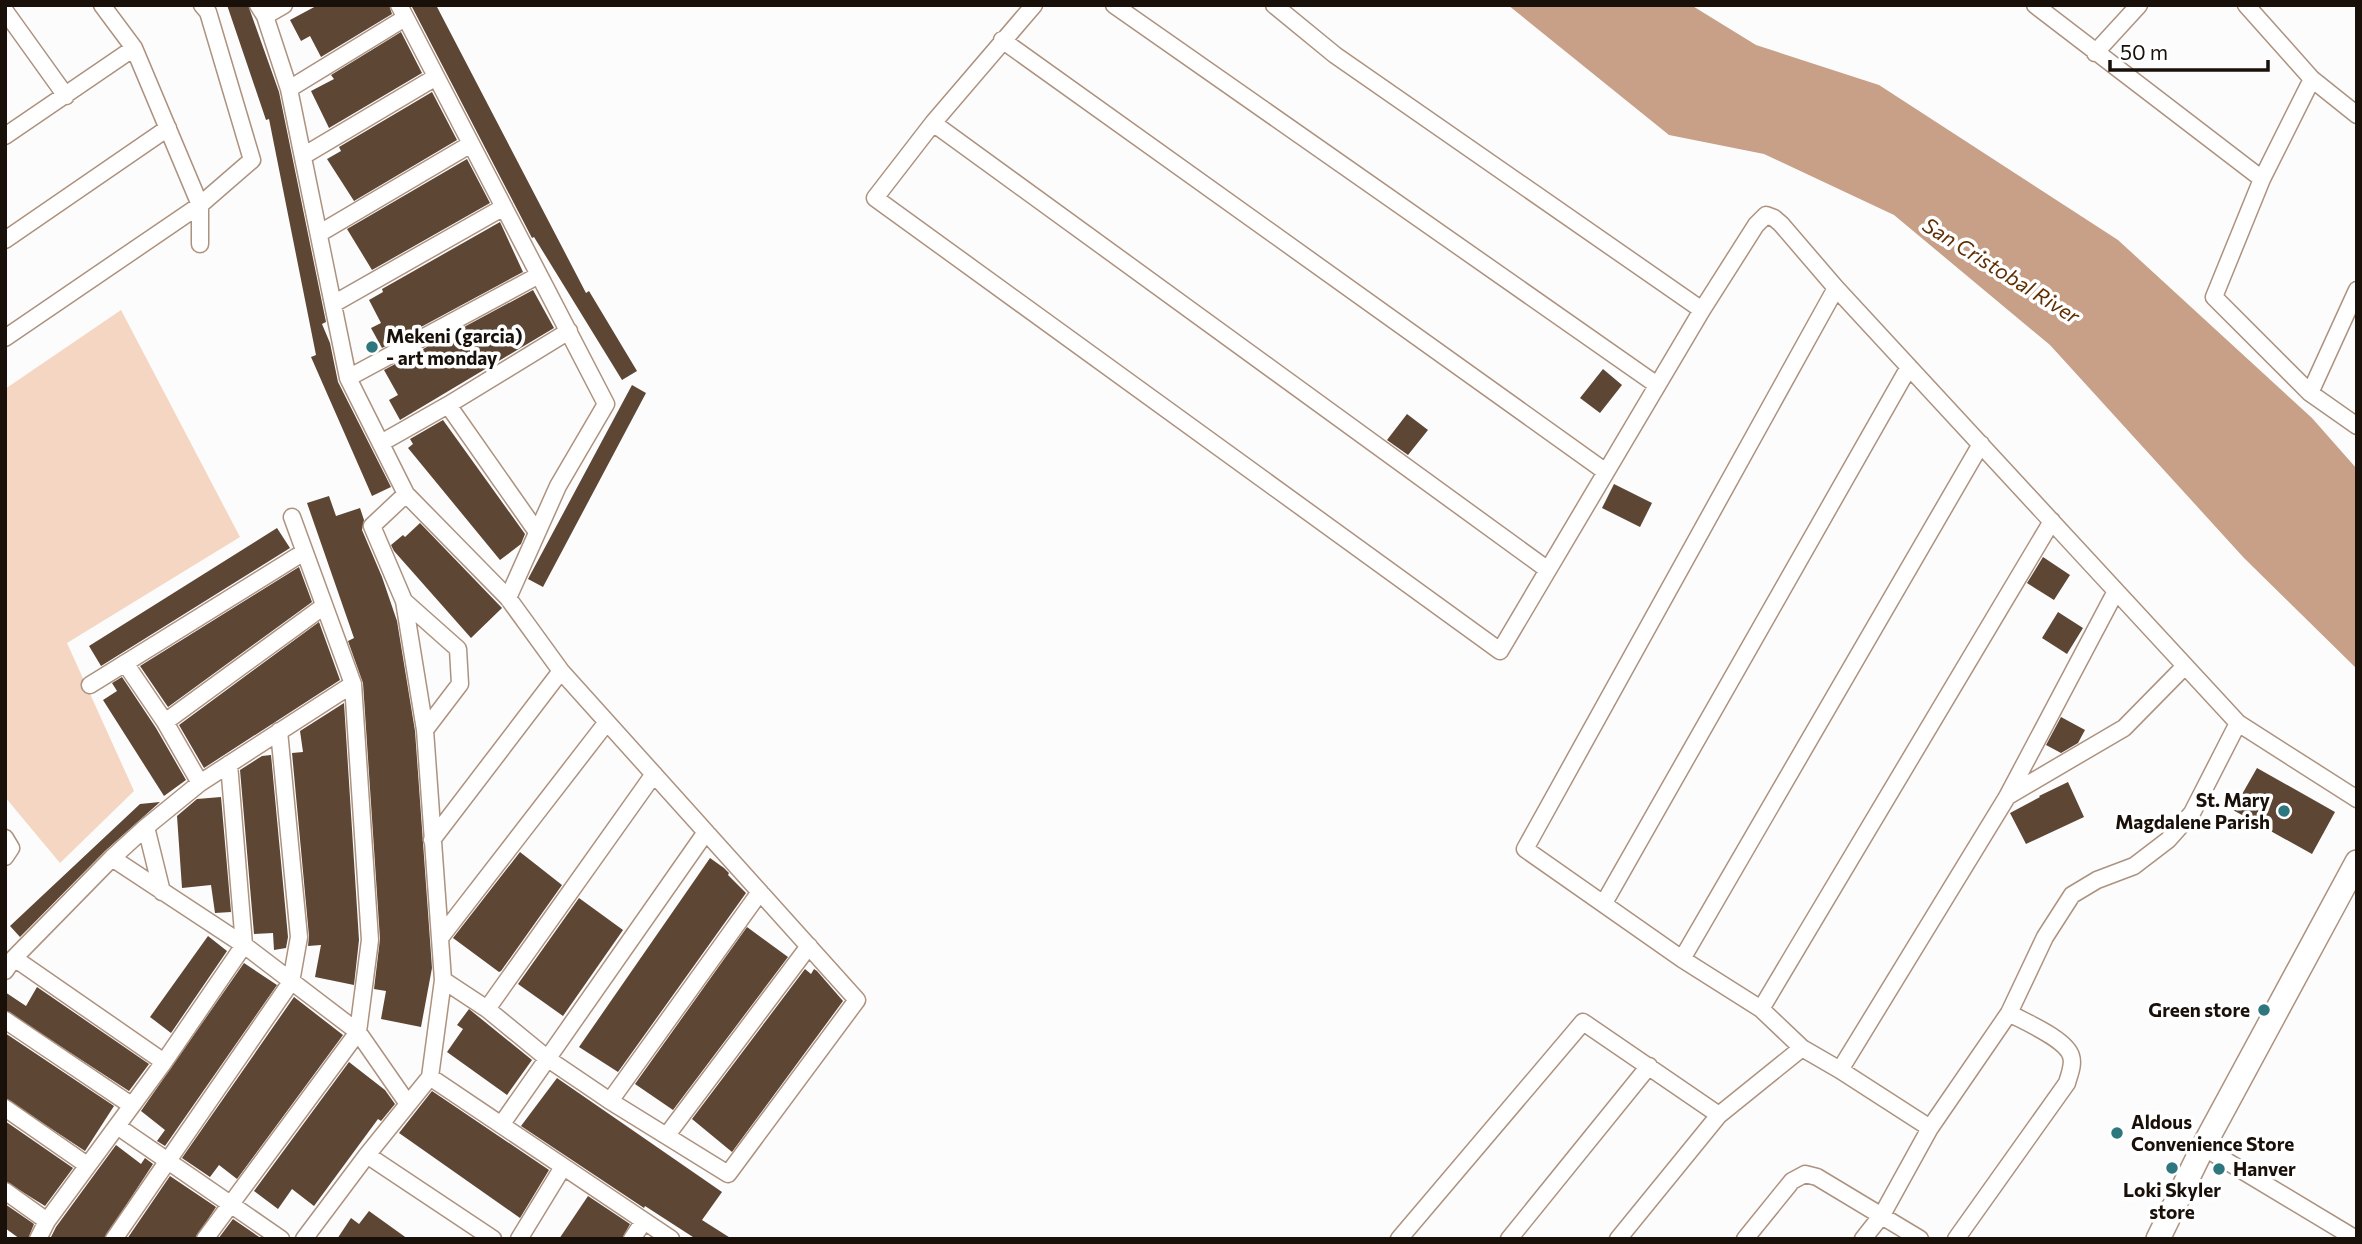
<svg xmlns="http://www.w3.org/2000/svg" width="2362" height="1244" viewBox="0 0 2362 1244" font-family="Commissioner,sans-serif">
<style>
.green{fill:#f5d6c2}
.water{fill:#c7a087}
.building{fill:#5e4635}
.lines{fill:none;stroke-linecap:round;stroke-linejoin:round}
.street-casing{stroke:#ad927f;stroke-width:19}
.secondary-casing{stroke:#ad927f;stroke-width:26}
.street{stroke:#fff;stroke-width:16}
.secondary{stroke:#fff;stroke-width:23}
.poi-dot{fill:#2e777f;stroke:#fff;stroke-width:2.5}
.labels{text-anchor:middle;stroke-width:7;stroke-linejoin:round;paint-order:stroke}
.poi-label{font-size:19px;font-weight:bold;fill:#191009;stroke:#fff;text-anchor:start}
.water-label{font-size:21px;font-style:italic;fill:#5f2e02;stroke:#fff}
</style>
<rect width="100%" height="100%" fill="#fcfcfc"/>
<path class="green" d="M121 310 240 537 67 643 134 791 60 863 5 797V389Z"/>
<path class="water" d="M1508 5H1691L1756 45 1879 85 2118 240 2312 418 2357 469V669L2244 558 2050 345 1894 215 1764 154 1669 135Z"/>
<path class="building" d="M227 5H248L279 92 326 322 322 324 330 343 338 382 391 487 372 496 311 357 316 355 269 119 266 120Z
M318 5H389L392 14 321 57 310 36 301 41 290 20Z
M411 5H436L586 293 589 291 637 371 622 380 534 237 532 238Z
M401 32 422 73 329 128 311 91 334 79 331 75Z
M432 92 457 140 354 201 327 159 341 151 339 147Z
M467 159 490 203 372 270 347 229Z
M500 222 523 272 382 348 371 328 381 323 369 300 383 292 382 289Z
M533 290 554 328 400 420 389 400 398 395 384 370Z
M1603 369 1622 385 1600 413 1580 398Z
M632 385 646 393 543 587 528 579Z
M1407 414 1428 430 1408 455 1387 440Z
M443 420 525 534 521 544 500 560 408 448 413 444 410 439Z
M1614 484 1652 503 1640 527 1602 508Z
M329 496 336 516 360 508 364 520 362 530 382 577 397 621 415 731 432 968 421 1027 381 1019 386 991 374 989 380 939 363 683 348 641 354 638 307 503Z
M420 523 502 608 471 638 394 551 391 545 403 535 405 537Z
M277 528 290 548 101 666 89 646Z
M2043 557 2070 575 2054 600 2027 583Z
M299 567 312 602 168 707 140 666Z
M2058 612 2083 628 2067 654 2042 638Z
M319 622 340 680 204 768 179 725Z
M122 677 156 728 186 780 164 796 103 700 117 691 112 683Z
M344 703 359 940 354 985 315 977 321 945 308 946 309 936 292 753 303 752 300 731Z
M2061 717 2085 730 2078 743 2061 753 2046 745Z
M271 755 288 937 286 948 274 950 273 933 254 934 240 770 262 756Z
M2257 768 2335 812 2312 854 2233 810Z
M2068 782 2084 817 2026 844 2010 813 2040 797 2039 796Z
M221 797 231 912 215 913 211 885 182 888 177 816 197 799Z
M160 802 105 851 20 937 10 926 140 804Z
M520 852 562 885 501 971 499 972 453 938Z
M710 858 724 868 729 873 728 875 746 893 618 1072 579 1047Z
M579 898 623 930 563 1016 518 984Z
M747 927 788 957 673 1110 635 1084Z
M208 936 227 951 171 1033 150 1017Z
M244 963 277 985 165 1146 157 1141 165 1130 141 1111Z
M805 969 811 974 814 969 817 971 843 1001 732 1152 692 1119Z
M37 987 149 1064 129 1091 5 1010V992L26 1006Z
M294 997 343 1035 237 1179 219 1165 210 1177 182 1158Z
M469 1009 532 1060 507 1095 447 1052 463 1029 457 1025Z
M5 1033 114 1106 85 1151 5 1098Z
M349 1062 385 1090 395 1104 381 1121 378 1119 314 1206 292 1189 278 1209 254 1191Z
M557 1078 722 1192 702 1220 732 1239H696L645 1206 644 1208 521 1126Z
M432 1091 549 1170 520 1218 399 1133Z
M5 1121 73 1168 45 1206 5 1181Z
M116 1145 141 1164 145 1158 153 1164 104 1239H50L56 1227Z
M170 1176 216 1207 195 1239H127Z
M588 1196 630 1224 622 1239H559Z
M5 1204 34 1224 28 1239H20L5 1228Z
M369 1211 408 1239H337L351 1218 359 1224Z
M233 1219 262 1239H218Z"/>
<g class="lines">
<defs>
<path id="street" d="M102 5 134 48 200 205V244
M258 5 265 16 289 89 348 378 406 494 508 598 561 671 857 1000 728 1174 610 1101 548 1059 487 1009 443 980
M399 5 606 404 558 486 508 598
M1034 5 933 123 875 198 1500 651 1702 310 1756 225 1766 215 1774 218 1781 224 1836 288 2238 723 2357 799
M1114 5 1657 385
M1274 5 1335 55 1702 310
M2035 5 2262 179
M2246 5 2312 79 2357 115
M5 11 66 96
M265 16 284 5
M1002 40 1606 472
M2095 53 2139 5
M2312 79 2262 179 2214 297 2310 393 2357 426
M289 89 405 18
M933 123 1548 570
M5 136 134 48
M303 156 436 77
M320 233 471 144
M5 240 168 128
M1836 288 1525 849 1682 959 1761 1009 1802 1048 1840 1070 1930 1128
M335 303 504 207
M5 338 200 205 252 160 208 12 202 5
M348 378 539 275
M2310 393 2357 290
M448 405 537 532
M381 443 448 405 569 331
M404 601 458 649 460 684 425 730
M125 663 165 722 200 783
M90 685 304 552
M165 722 324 606
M2008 796 2124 728 2185 666
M146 827 162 892
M5 838 11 848 5 857
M432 840 561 671
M112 858 244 945 358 1032 408 1104
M1604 903 1909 367
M440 938 607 722
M14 958 164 1062
M1682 959 1981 444
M5 971 14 958 112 858 146 827 200 783 353 684
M487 1009 654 774
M1761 1009 2052 521
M5 1020 131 1105
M1840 1070 2007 797 2116 591
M430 1077 671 1239
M610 1101 760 892
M5 1108 87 1165
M501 1125 706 832
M117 1126 281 1239
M667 1135 809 946
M2203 1147 2356 1239
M367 1155 493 1239
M5 1191 47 1221
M38 1239 47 1221 164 1062 244 945 229 764
M114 1239 291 982 299 937 279 731
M205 1239 358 1032 370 940 353 684 292 517
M304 1239 367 1155 430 1077 443 980 425 730 404 601 372 526 406 494
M519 1239 563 1167
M632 1239 644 1221
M1399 1239 1583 1022 1719 1115
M1509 1239 1649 1066
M1618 1239 1719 1115 1802 1048
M1745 1239 1792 1181 1805 1174 1817 1177 1920 1239
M1863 1239 1882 1215 1930 1128 2009 1013 2045 937 2072 895 2097 880 2134 866 2168 840 2192 813 2238 723
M1956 1239 2067 1083C2069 1075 2074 1065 2071 1056 2066 1039 2025 1022 2009 1013"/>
<path id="secondary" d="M2158 1239 2203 1147 2357 862"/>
</defs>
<use href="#street" class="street-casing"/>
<use href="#secondary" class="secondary-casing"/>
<use href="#street" class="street"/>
<use href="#secondary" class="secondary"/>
</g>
<g class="poi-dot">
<circle cx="372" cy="347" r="7"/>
<circle cx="2284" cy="811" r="7"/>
<circle cx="2264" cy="1010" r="7"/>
<circle cx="2117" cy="1133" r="7"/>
<circle cx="2172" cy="1168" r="7"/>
<circle cx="2219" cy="1169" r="7"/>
</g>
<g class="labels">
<g class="poi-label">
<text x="386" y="343">Mekeni (garcia)<tspan x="386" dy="22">- art monday</tspan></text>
<text x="2270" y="807" text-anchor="end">St. Mary<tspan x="2270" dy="22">Magdalene Parish</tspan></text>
<text x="2250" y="1017" text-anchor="end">Green store</text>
<text x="2131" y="1129">Aldous<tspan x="2131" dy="22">Convenience Store</tspan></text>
<text x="2233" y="1176">Hanver</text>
<text x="2172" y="1197" text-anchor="middle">Loki Skyler<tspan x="2172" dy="22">store</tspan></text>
</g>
<g class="water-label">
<text transform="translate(2001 271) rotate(32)" y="7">San Cristobal River</text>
</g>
</g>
<rect width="2362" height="1244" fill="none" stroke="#191009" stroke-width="14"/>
<path d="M2110 60v10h158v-10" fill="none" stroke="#191009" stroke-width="3.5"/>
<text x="2120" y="60" font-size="21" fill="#191009" stroke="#ffffff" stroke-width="5" paint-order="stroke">50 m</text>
</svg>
